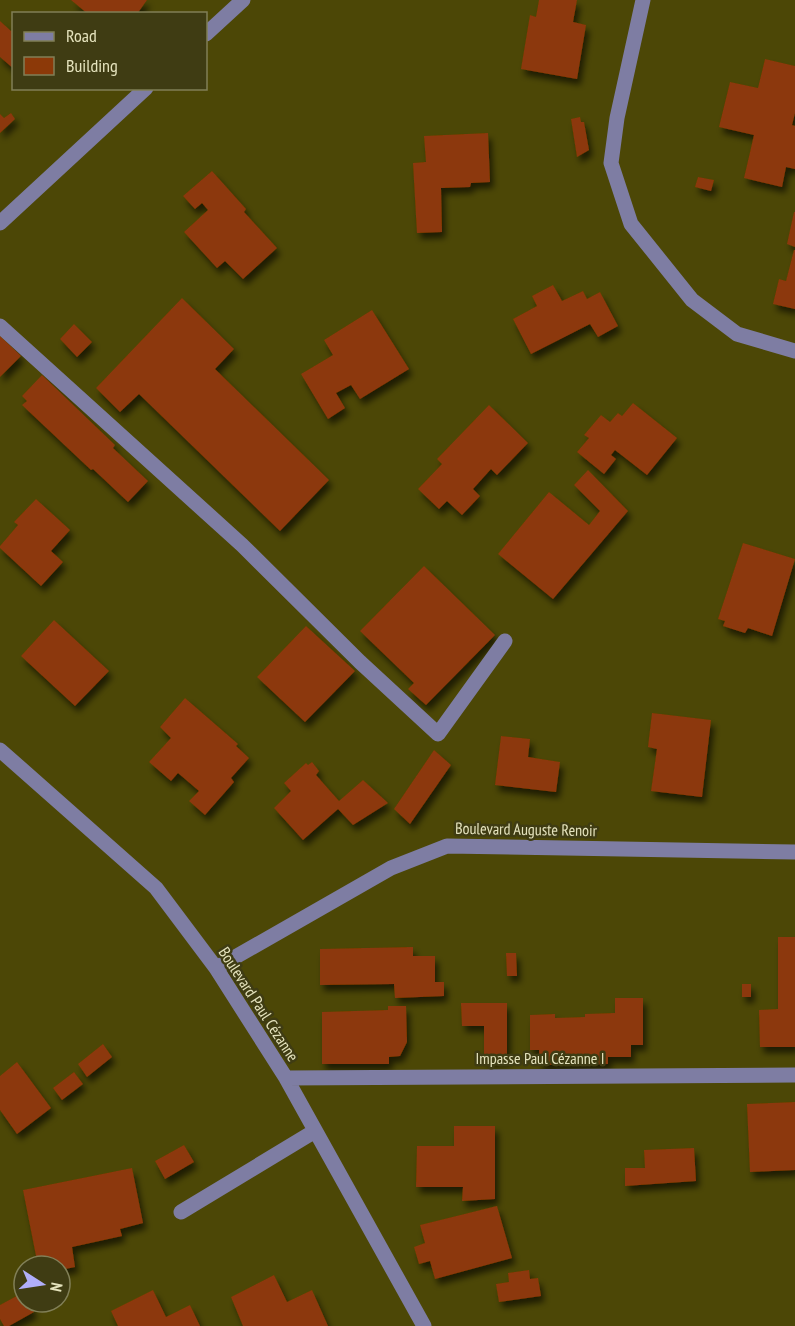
<svg xmlns="http://www.w3.org/2000/svg" width="795" height="1326" viewBox="0 0 795 1326" font-family="'PT Sans Narrow',sans-serif">
<style>
.building{fill:#8c3908;filter:url(#shadow)}
.lines{fill:none;stroke-linecap:round;stroke-linejoin:round}
.minor{stroke:#7e7da3;stroke-width:15}
.labels{text-anchor:middle;stroke-width:5;stroke-linejoin:round;paint-order:stroke}
.street-label{font-size:16px;fill:#e5e3bd;stroke:#3f3c13}
</style>
<defs>
<filter id="shadow"><feDropShadow dx="3.5" dy="6" stdDeviation="3" flood-color="#0009"/></filter>
</defs>
<rect width="100%" height="100%" fill="#4c4706"/>
<path class="building" d="M71 0H147L137 14H88Z
M539 0H577L573 22 586 25 577 79 521 69 530 15 536 17Z
M0 21 11 31 14 28V69L0 57Z
M765 59 795 66V113L792 125 795 126V169L786 167 782 187 744 178 754 135 719 127 730 82 758 88Z
M11 113 15 119 0 133V114L4 118Z
M580 117 581 122H584L589 150 577 157 571 119Z
M488 133 490 182 471 183 470 187 441 188 442 232 417 233 413 163 426 162 424 136Z
M212 171 246 209 244 212 277 248 243 279 225 261 217 268 184 232 208 210 202 203 195 209 183 196Z
M698 177 714 180 711 191 695 187Z
M794 212H795V247L787 244Z
M794 250H795V309L773 304 779 279 786 281Z
M553 285 562 301 583 291 587 299 600 292 618 326 598 337 590 324 531 354 513 319 537 306 532 296Z
M182 298 234 349 215 369 329 480 280 531 139 394 120 412 96 388Z
M372 310 409 369 360 399 351 385 336 393 345 408 328 419 301 374 333 355 324 340Z
M74 324 92 342 77 357 60 339Z
M0 336 21 356 0 377Z
M42 375 115 445 113 448 148 481 128 502 93 469 91 470 22 405 27 401 22 396Z
M633 403 677 438 647 475 615 450 611 455 616 459 604 474 577 452 589 438 584 435 601 415 610 422 618 413 622 416Z
M489 405 528 443 497 475 491 469 473 489 480 496 462 515 447 501 439 509 418 489 442 464 437 459Z
M588 470 628 511 553 599 498 554 549 492 589 525 600 511 574 485Z
M36 499 70 530 51 551 63 562 41 586 0 548V546L18 525 14 522Z
M743 543 795 559 772 636 748 628 745 633 723 626 725 621 718 619Z
M424 566 495 635 426 705 408 689 414 683 360 631Z
M54 620 109 671 75 706 21 656Z
M306 626 355 671 305 722 257 677Z
M185 698 238 744 236 746 249 758 231 778 234 782 205 815 189 801 199 791 178 773 171 781 149 762 171 738 160 727Z
M652 713 711 720 702 797 651 791 657 749 648 747Z
M501 736 530 739 528 757 560 762 556 792 495 785Z
M434 750 451 765 410 824 394 809Z
M312 762 319 771 316 775 339 801 363 780 388 803 353 825 338 809 303 840 274 808 291 791 284 783 306 763 308 765Z
M778 937H795V1047H760L759 1010 778 1009Z
M413 947V956H435V982H444V996L395 998 394 984 320 985V949Z
M506 953H516L517 976H507Z
M742 984H751V997H742Z
M615 998H643V1045H631V1057H608V1064L539 1065V1050H530V1015L555 1014V1018L585 1017V1014L615 1013Z
M461 1003H507V1060L484 1061V1026H462Z
M388 1006H406L407 1042 400 1056 389 1057V1064H322V1012L388 1010Z
M103 1044 112 1057 87 1077 78 1064Z
M17 1062 51 1108 17 1134 0 1110V1076Z
M74 1072 83 1084 62 1100 53 1088Z
M795 1102V1170L750 1172 747 1104Z
M454 1126H495V1199L462 1201 463 1187H416L417 1146H454Z
M184 1145 194 1162 165 1179 155 1161Z
M694 1148 696 1181 625 1186V1168H645L644 1150Z
M132 1168 143 1223 120 1229 122 1236 72 1247 75 1267 60 1270V1266H38L23 1190Z
M497 1206 512 1258 435 1279 430 1261 419 1264 414 1247 425 1243 420 1225Z
M529 1270 530 1279 538 1278 541 1296 499 1302 496 1284 509 1282 508 1273Z
M274 1275 287 1302 312 1290 328 1326H243L231 1297Z
M153 1290 166 1317 190 1305 200 1326H118L111 1311Z
M24 1292V1302H29L34 1312 9 1326H4L0 1319V1305Z"/>
<g class="lines">
<path class="minor" d="M643 0 617 118 611 163 631 224 692 300 737 334 795 351
M206 34 243 0
M0 223 146 88
M0 326 242 545 360 662 438 734 505 641
M0 750 156 888 216 968 286 1078 424 1326
M216 968 391 868 447 846 795 852
M286 1078 795 1075
M181 1212 315 1131"/>
</g>
<g class="labels">
<g class="street-label">
<text transform="translate(526 829) rotate(1)" y="6">Boulevard Auguste Renoir</text>
<text transform="translate(259 1004) rotate(57)" y="6">Boulevard Paul Cézanne</text>
<text x="540" y="1064">Impasse Paul Cézanne I</text>
</g>
</g>
<rect x="12" y="12" width="195" height="78" fill="#3f3c13" stroke="#817f57" stroke-width="1.5"/>
<rect x="24" y="32" width="30" height="9" fill="#7e7da3" stroke="#817f57" stroke-width="1.5"/>
<text x="66" y="42" font-size="18" fill="#e5e3bd">Road</text>
<rect x="24" y="57" width="30" height="18" fill="#8c3908" stroke="#817f57" stroke-width="1.5"/>
<text x="66" y="72" font-size="18" fill="#e5e3bd">Building</text>
<g transform="translate(42 1284) rotate(102)"><circle r="28" fill="#3f3c13" stroke="#817f57" stroke-width="1.5"/>
<path d="M0-4.5L10 22L0 15L-10 22Z" fill="#b0aefa"/>
<text y="-9" font-size="16" font-weight="bold" text-anchor="middle" fill="#e5e3bd">N</text>
</g>
</svg>
